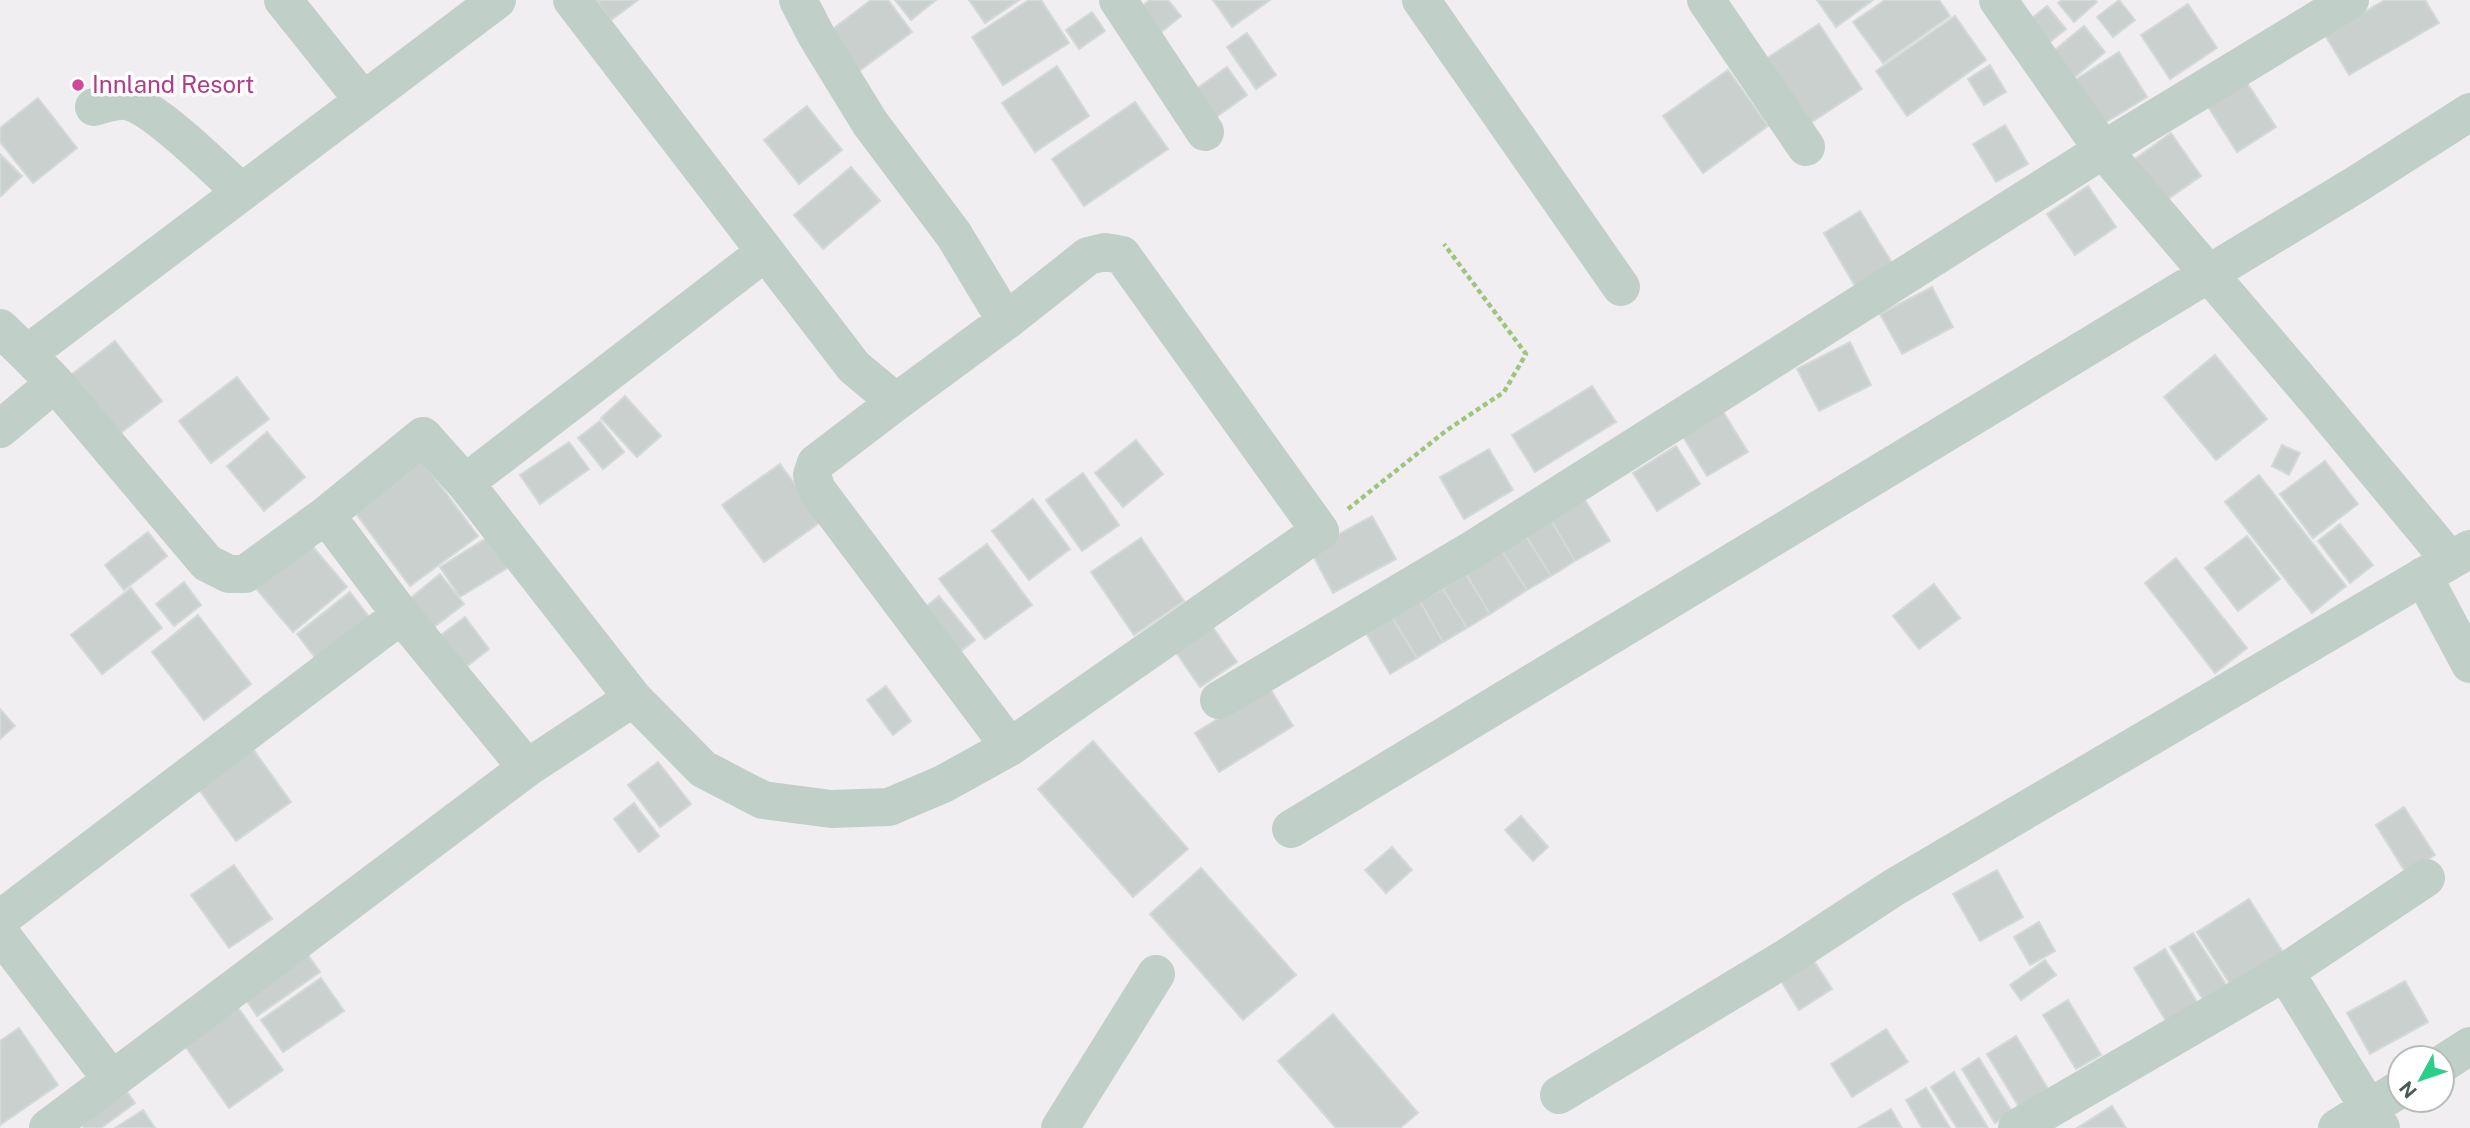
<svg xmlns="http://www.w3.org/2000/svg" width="2470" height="1128" viewBox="0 0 2470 1128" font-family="'Public Sans',sans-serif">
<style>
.building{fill:#c9d0ce;stroke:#d3d9d8;stroke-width:2}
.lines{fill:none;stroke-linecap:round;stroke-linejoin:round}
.path{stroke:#9fc57c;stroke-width:4.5;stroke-dasharray:5 3.5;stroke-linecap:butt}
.minor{stroke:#c0cfc8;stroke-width:38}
.hotel-dot{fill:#d1479c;stroke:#fff;stroke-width:2.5}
.labels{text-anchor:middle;stroke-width:7;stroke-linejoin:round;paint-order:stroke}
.hotel-label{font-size:24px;fill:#b23c85;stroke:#fff;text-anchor:start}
</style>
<rect width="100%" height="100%" fill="#f1eef1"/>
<path class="building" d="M596 0H638L611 20Z
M871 0H888L912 32 855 74 825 35Z
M895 0H936L911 20Z
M969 0H1019L985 23Z
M1029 0H1041L1069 43 1003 85 972 37Z
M1150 0H1168L1181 16 1150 41 1130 15Z
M1213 0H1270L1232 27Z
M1817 0H1873L1836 27Z
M1885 0H1939L1950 16 1883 63 1853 22Z
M2062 0H2095L2097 2 2074 22 2058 3Z
M2119 0 2135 20 2113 37 2097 17Z
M2385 0H2425L2439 23 2349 75 2325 35Z
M2188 4 2217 48 2170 79 2141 35Z
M2047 6 2066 29 2046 45 2027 22Z
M1092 12 1105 31 1079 49 1066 30Z
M1955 16 1986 60 1907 116 1876 71Z
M1819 24 1862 89 1801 129 1758 64Z
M2084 26 2105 52 2071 80 2050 54Z
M1247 33 1276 75 1256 89 1227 47Z
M2119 52 2147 97 2103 124 2075 80Z
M1990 65 2006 92 1984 105 1968 79Z
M1057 66 1089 116 1035 152 1002 103Z
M1227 67 1247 95 1205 125 1185 97Z
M1728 70 1768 126 1703 173 1663 116Z
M2245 80 2276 127 2237 152 2207 105Z
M38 98 77 148 33 183 0 142V128Z
M1135 102 1168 149 1084 206 1052 159Z
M807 106 842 150 799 184 764 140Z
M2005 125 2028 164 1996 182 1973 144Z
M2171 133 2201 176 2158 206 2128 164Z
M0 154 22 176 1 196 0 195Z
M851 167 880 201 823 249 794 215Z
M2088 186 2116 227 2075 255 2047 214Z
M1860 211 1894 266 1856 288 1824 233Z
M1932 287 1953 327 1902 354 1880 314Z
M115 341 162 401 118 435 71 375Z
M1850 342 1871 385 1819 411 1797 369Z
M2215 355 2267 419 2216 460 2164 397Z
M237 377 269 419 211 463 179 421Z
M1592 386 1616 422 1535 472 1512 435Z
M625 396 661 436 637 457 601 418Z
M1722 410 1748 452 1707 476 1682 435Z
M600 421 624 452 603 469 578 438Z
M267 432 305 477 264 511 227 466Z
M1136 440 1163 474 1123 507 1095 473Z
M569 442 589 469 540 504 520 475Z
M2282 445 2300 453 2289 475 2272 466Z
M1676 446 1700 484 1657 511 1633 473Z
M1489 449 1513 490 1464 519 1440 477Z
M419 457 478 536 410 586 351 507Z
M2325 461 2358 504 2313 538 2280 494Z
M780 464 822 521 764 562 722 505Z
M1083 473 1119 525 1082 551 1046 500Z
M2259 475 2346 586 2312 613 2225 502Z
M1033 499 1070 549 1029 580 992 531Z
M1585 500 1610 541 1575 561 1551 520Z
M1372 516 1396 559 1333 593 1310 550Z
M1551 520 1575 561 1551 576 1526 536Z
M2340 524 2373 565 2350 583 2318 541Z
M148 532 167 556 124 590 105 565Z
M493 534 512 565 460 597 440 567Z
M1526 536 1551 576 1527 590 1502 551Z
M2247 536 2280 579 2238 611 2205 568Z
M1141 538 1184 601 1134 635 1091 572Z
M307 540 347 587 293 632 253 585Z
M987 544 1032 605 985 639 939 579Z
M1502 551 1527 590 1490 614 1466 574Z
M2176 558 2247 648 2215 673 2145 583Z
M440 574 464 604 430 630 407 601Z
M1466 574 1490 614 1467 628 1443 589Z
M184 582 201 605 174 626 156 604Z
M1934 584 1960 618 1919 649 1893 616Z
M131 588 162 628 102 674 71 635Z
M1443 589 1467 628 1443 642 1420 601Z
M350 592 373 622 320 664 297 634Z
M939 596 975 640 951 659 915 616Z
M1420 601 1443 642 1417 658 1392 617Z
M198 615 251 684 204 720 152 652Z
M465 617 489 649 466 667 441 635Z
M1392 617 1417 658 1390 674 1366 633Z
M1210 623 1237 662 1200 687 1173 648Z
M886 686 911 721 893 735 867 700Z
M1269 687 1293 726 1219 772 1195 733Z
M0 709 15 726 0 739Z
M1093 741 1188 849 1133 897 1038 789Z
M250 745 291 802 236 841 195 784Z
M658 762 691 804 660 827 628 785Z
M634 803 659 836 639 852 614 819Z
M2404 807 2435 855 2406 873 2376 825Z
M1521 816 1548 847 1533 861 1505 830Z
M1392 847 1412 870 1386 893 1365 870Z
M234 865 272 919 229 948 191 895Z
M1201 868 1296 975 1243 1020 1150 914Z
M1997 870 2023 917 1980 941 1953 894Z
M2249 899 2284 954 2232 987 2197 932Z
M2039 922 2055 951 2030 965 2014 937Z
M2193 933 2229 989 2206 1004 2170 947Z
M301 945 320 972 257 1016 239 989Z
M2165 949 2200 1007 2169 1026 2134 968Z
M1811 956 1832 989 1799 1010 1778 976Z
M2045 960 2056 975 2021 1000 2010 985Z
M321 978 344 1011 283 1052 261 1020Z
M2405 981 2428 1022 2370 1054 2347 1013Z
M231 998 283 1070 229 1108 178 1036Z
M2068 1000 2101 1055 2076 1069 2043 1015Z
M1333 1014 1418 1113 1400 1128H1336L1278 1061Z
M19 1028 58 1085 0 1125V1041Z
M1886 1029 1908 1062 1852 1097 1831 1064Z
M2016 1036 2048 1089 2019 1107 1987 1054Z
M1979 1058 2012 1112 1995 1123 1962 1069Z
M1954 1072 1988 1128H1957L1931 1087Z
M117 1078 135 1103 101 1128H84L72 1112Z
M1926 1088 1950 1128H1922L1906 1100Z
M2112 1106 2126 1128H2077Z
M1891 1109 1902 1128H1858Z
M143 1110 155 1128H115Z"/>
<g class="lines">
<path class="path" d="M1348 509 1447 430 1504 392 1526 354 1444 244"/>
<path class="minor" d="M283 0 363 100
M798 0 816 35 870 123 954 235 1006 321
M1118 0 1205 132
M1421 0 1621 287
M1706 0 1806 147
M1998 0 2103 150 2320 404 2450 560
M94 107C105 104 116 100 126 101 152 105 220 172 241 192
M0 328 27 354 497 0
M27 354 55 383 207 563 229 574H245L326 515
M896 402 816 463 812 475 817 490 1010 747
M0 429 55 383
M465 483 764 253
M2423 576 2470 664
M401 615 527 768
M1219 700 1475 548 2103 150 2350 0
M1291 829 2357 184 2470 112
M0 919 401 615 326 515 423 436 465 483 633 698 703 769 763 800 831 809 889 807 943 784 1010 747 1320 531 1122 255 1105 252 1088 256 1006 321 896 402 854 367 572 0
M0 933 112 1080
M2285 972 2381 1128
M2442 1064 2470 1046
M1559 1095 1789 956 1893 888 2470 549
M48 1128 527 768 633 698
M1060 1128 1156 974
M2017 1128 2285 972 2426 878
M2337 1128 2400 1089"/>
</g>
<circle class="hotel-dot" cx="78" cy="85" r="7"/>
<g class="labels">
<g class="hotel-label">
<text x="92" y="93">Innland Resort</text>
</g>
</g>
<g transform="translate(2421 1079) rotate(230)"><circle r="33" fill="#ffffff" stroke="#b6bdb9" stroke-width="2"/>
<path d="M0-5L12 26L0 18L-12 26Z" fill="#2acf89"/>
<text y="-10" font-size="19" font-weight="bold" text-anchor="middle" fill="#485a51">N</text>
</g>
</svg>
